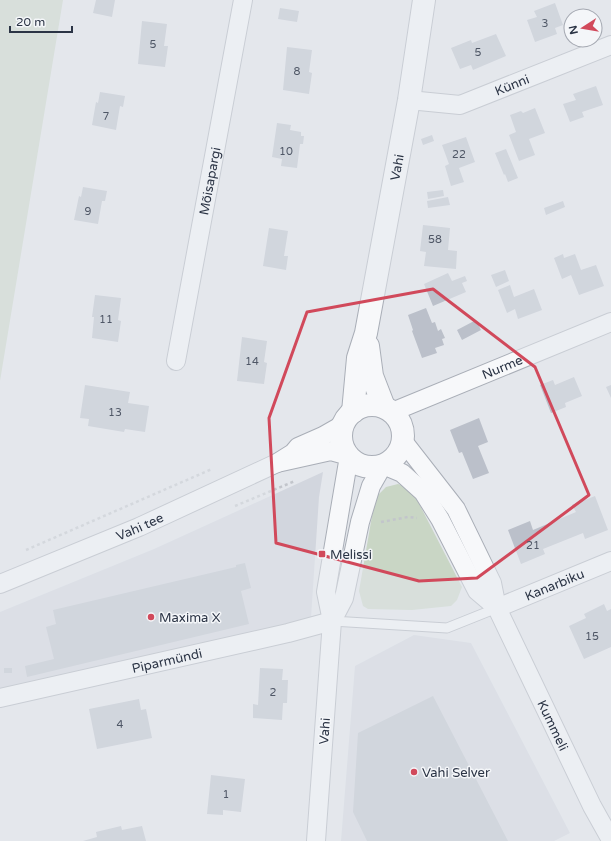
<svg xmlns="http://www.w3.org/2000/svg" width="611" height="841" viewBox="0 0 611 841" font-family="'Varela Round',sans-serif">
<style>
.built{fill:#d2d6de}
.green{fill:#c9d6c5}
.building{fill:#bbc0ca}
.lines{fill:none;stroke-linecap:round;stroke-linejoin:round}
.service-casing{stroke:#a9aeb7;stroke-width:11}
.minor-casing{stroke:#a9aeb7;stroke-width:20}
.tertiary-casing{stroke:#a9aeb7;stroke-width:24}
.path{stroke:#c2c5cb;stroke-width:2.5;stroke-dasharray:3 3;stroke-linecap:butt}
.service{stroke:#f7f8fa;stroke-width:9}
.minor{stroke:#f7f8fa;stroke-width:18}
.tertiary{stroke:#f7f8fa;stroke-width:22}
.marked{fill:none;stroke:#d1495b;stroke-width:3;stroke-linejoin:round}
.poi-dot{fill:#d1495b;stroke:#f4f6f9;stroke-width:1.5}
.labels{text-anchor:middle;stroke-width:3;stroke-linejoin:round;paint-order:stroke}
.number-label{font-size:11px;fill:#4f5766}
.street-label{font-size:13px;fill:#2b3445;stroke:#f4f6f9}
.poi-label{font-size:13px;fill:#2b3445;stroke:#f4f6f9;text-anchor:start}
</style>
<rect width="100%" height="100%" fill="#e4e7ec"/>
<path class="built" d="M323 472 319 497 310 633 0 698V612L154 549Z
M414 635 471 643 570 833 554 841H341L355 666Z"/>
<path class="green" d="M0 0H63L0 381Z
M398 484 412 490 462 587 457 600 451 606 412 610 368 609 363 606 359 591 372 516 377 496 386 487Z"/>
<path class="building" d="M96 0H115L112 17 93 13Z
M555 3 563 25 555 28 557 34 535 42 527 20 537 17 534 11Z
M280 8 299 11 297 22 278 19Z
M142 21 167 24 164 46H168L165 67 138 64Z
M496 34 506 56 473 70 471 65 460 69 451 48 471 40 472 43Z
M287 47 312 50 309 72 312 73 309 94 283 90Z
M596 86 603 105 582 112 584 117 570 122 563 104 576 100 573 94Z
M100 92 125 96 123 107 120 106 116 130 92 125 96 102 98 103Z
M535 108 545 133 529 139 535 155 519 161 509 135 516 132 510 115 521 111 523 113Z
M277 123 291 125 290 130 301 132V136H304L303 144H300L297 168 281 166 282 159 272 157Z
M432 135 434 141 423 145 421 139Z
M466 137 475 162 459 168 464 182 451 186 445 166 449 164 442 145Z
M506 149 518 178 508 182 505 174 504 175 495 153Z
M83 187 107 191 105 201H102L98 224 74 220 79 196 81 197Z
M443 190 444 196 428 199 427 192Z
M448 197 450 205 428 208 427 201Z
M563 201 565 207 546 215 544 208Z
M423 225 450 228 448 250 457 251 456 269 424 266 426 252 420 251Z
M269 228 288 231 284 256H288L286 270 263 266Z
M563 254 564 258 575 254 581 270 596 265 604 286 579 295 571 275 562 279 554 258Z
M505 270 509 281 496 287 491 275Z
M448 273 452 281 465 276 467 281 462 283 466 292 433 306 424 284Z
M510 285 514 297 534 289 542 310 518 319 515 309 507 313 498 290Z
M95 295 121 298 118 320 121 321 118 342 92 338 94 317H92Z
M426 308 432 323 435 322 438 331 441 329 445 338 442 339 444 345 435 348 437 353 422 358 412 331 413 330 408 315Z
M476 320 481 330 462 340 457 330Z
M242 337 267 341 264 362 267 363 264 384 237 381Z
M574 377 582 396 565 403 566 407 551 413 540 385 553 380 555 385Z
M85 385 130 392 128 403 149 406 145 432 125 429 124 432 88 426 89 419 80 418Z
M611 385V398L606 387Z
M479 418 488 442 478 446 489 473 473 479 462 452 459 453 450 430Z
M595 496 608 530 585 539 583 533 543 549 545 554 521 564 508 530 530 521 533 530 576 512 572 505Z
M245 563 251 588 241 591 249 624 27 677 25 666 54 659 46 627 56 624 53 610 236 567V565Z
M604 604 607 611 611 609V647L584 659 569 626 586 618 584 614Z
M4 668H12V673H4Z
M260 668 283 669 282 680H288L287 703H283L282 720 253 718V704L258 705Z
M433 696 508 841H367L353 812 358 733Z
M139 699 141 710 146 709 152 738 97 749 89 709Z
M211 775 245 779 241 812 223 810V815L207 814Z
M121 826 122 830 142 826 146 841H83L97 837 96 832Z"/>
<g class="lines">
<defs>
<path id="service" d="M332 621 447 628 497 608"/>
<g id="minor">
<path id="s1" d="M409 100 460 105 611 45"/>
<path id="s2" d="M176 361 243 0"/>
<path id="s3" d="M392 412 611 322"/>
<path id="s4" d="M403 441 456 509 492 583 497 608 592 806 611 840"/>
<path d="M277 463 331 451 349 456 326 592 332 621 316 841"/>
<path id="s5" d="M0 584 139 527 277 463 293 453 298 447 323 436 344 424"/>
<path id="s6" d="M497 608 611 561"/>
<path d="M332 621 344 598 360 522 371 486 383 465 402 473 423 492 440 519 477 591 497 608"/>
<path id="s7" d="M0 698 288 633 332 621"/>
</g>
<g id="tertiary">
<path d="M368 346 372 376 384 407"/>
<circle cx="372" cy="436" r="31"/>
<path id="s8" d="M353 412 358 358 366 333 409 100 424 0"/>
</g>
</defs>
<use href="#service" class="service-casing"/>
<use href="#minor" class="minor-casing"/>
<use href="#tertiary" class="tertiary-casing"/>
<path class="path" d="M235 506 295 481
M381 522 408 517 417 518
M26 550 212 469"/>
<use href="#service" class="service"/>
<use href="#minor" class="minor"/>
<use href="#tertiary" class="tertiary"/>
</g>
<path d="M0 0H611V841H0ZM433 289 535 367 589 495 477 578 419 581 276 543 269 418 307 312Z" fill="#e4e7ec" fill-opacity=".55" fill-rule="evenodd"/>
<path class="marked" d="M433 289 535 367 589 495 477 578 419 581 276 543 269 418 307 312Z"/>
<g class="poi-dot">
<rect x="318" y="550" width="8" height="8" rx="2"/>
<circle cx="151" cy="617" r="4"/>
<circle cx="414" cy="772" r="4"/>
</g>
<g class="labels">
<g class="number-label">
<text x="545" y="27">3</text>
<text x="153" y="48">5</text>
<text x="478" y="56">5</text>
<text x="297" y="75">8</text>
<text x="106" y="120">7</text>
<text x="286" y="155">10</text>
<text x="459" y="158">22</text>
<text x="88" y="215">9</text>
<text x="435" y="243">58</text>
<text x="106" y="323">11</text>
<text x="252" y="365">14</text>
<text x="115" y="416">13</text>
<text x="533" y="549">21</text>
<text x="592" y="640">15</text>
<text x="273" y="696">2</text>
<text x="120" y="728">4</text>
<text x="226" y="798">1</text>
</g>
<g class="street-label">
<text dy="5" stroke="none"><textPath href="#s1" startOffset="107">Künni</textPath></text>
<text dy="5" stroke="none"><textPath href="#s8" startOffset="249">Vahi</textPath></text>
<text dy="5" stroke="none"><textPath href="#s2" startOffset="183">Mõisapargi</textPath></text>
<text dy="5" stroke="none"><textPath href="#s3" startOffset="119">Nurme</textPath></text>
<text dy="5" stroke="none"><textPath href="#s5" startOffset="151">Vahi tee</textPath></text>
<text dy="5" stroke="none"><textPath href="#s6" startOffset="62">Kanarbiku</textPath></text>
<text dy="5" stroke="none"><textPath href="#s7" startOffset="171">Piparmündi</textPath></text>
<text dy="5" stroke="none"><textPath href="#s4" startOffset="324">Kummeli</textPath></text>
<text transform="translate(324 731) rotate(-86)" y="5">Vahi</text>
</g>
<g class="poi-label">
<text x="330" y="559">Melissi</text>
<text x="159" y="622">Maxima X</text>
<text x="422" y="777">Vahi Selver</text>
</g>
</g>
<g transform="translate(583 28) rotate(258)"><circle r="19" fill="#f4f6f9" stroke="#a4a8b1"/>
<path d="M0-3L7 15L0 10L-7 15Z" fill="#d1495b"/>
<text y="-6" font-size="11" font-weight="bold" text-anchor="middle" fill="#2b3445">N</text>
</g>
<path d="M10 26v6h62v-6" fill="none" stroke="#2b3445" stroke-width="2"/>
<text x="16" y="26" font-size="12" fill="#2b3445" stroke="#f4f6f9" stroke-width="3" paint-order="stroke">20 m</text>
</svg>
